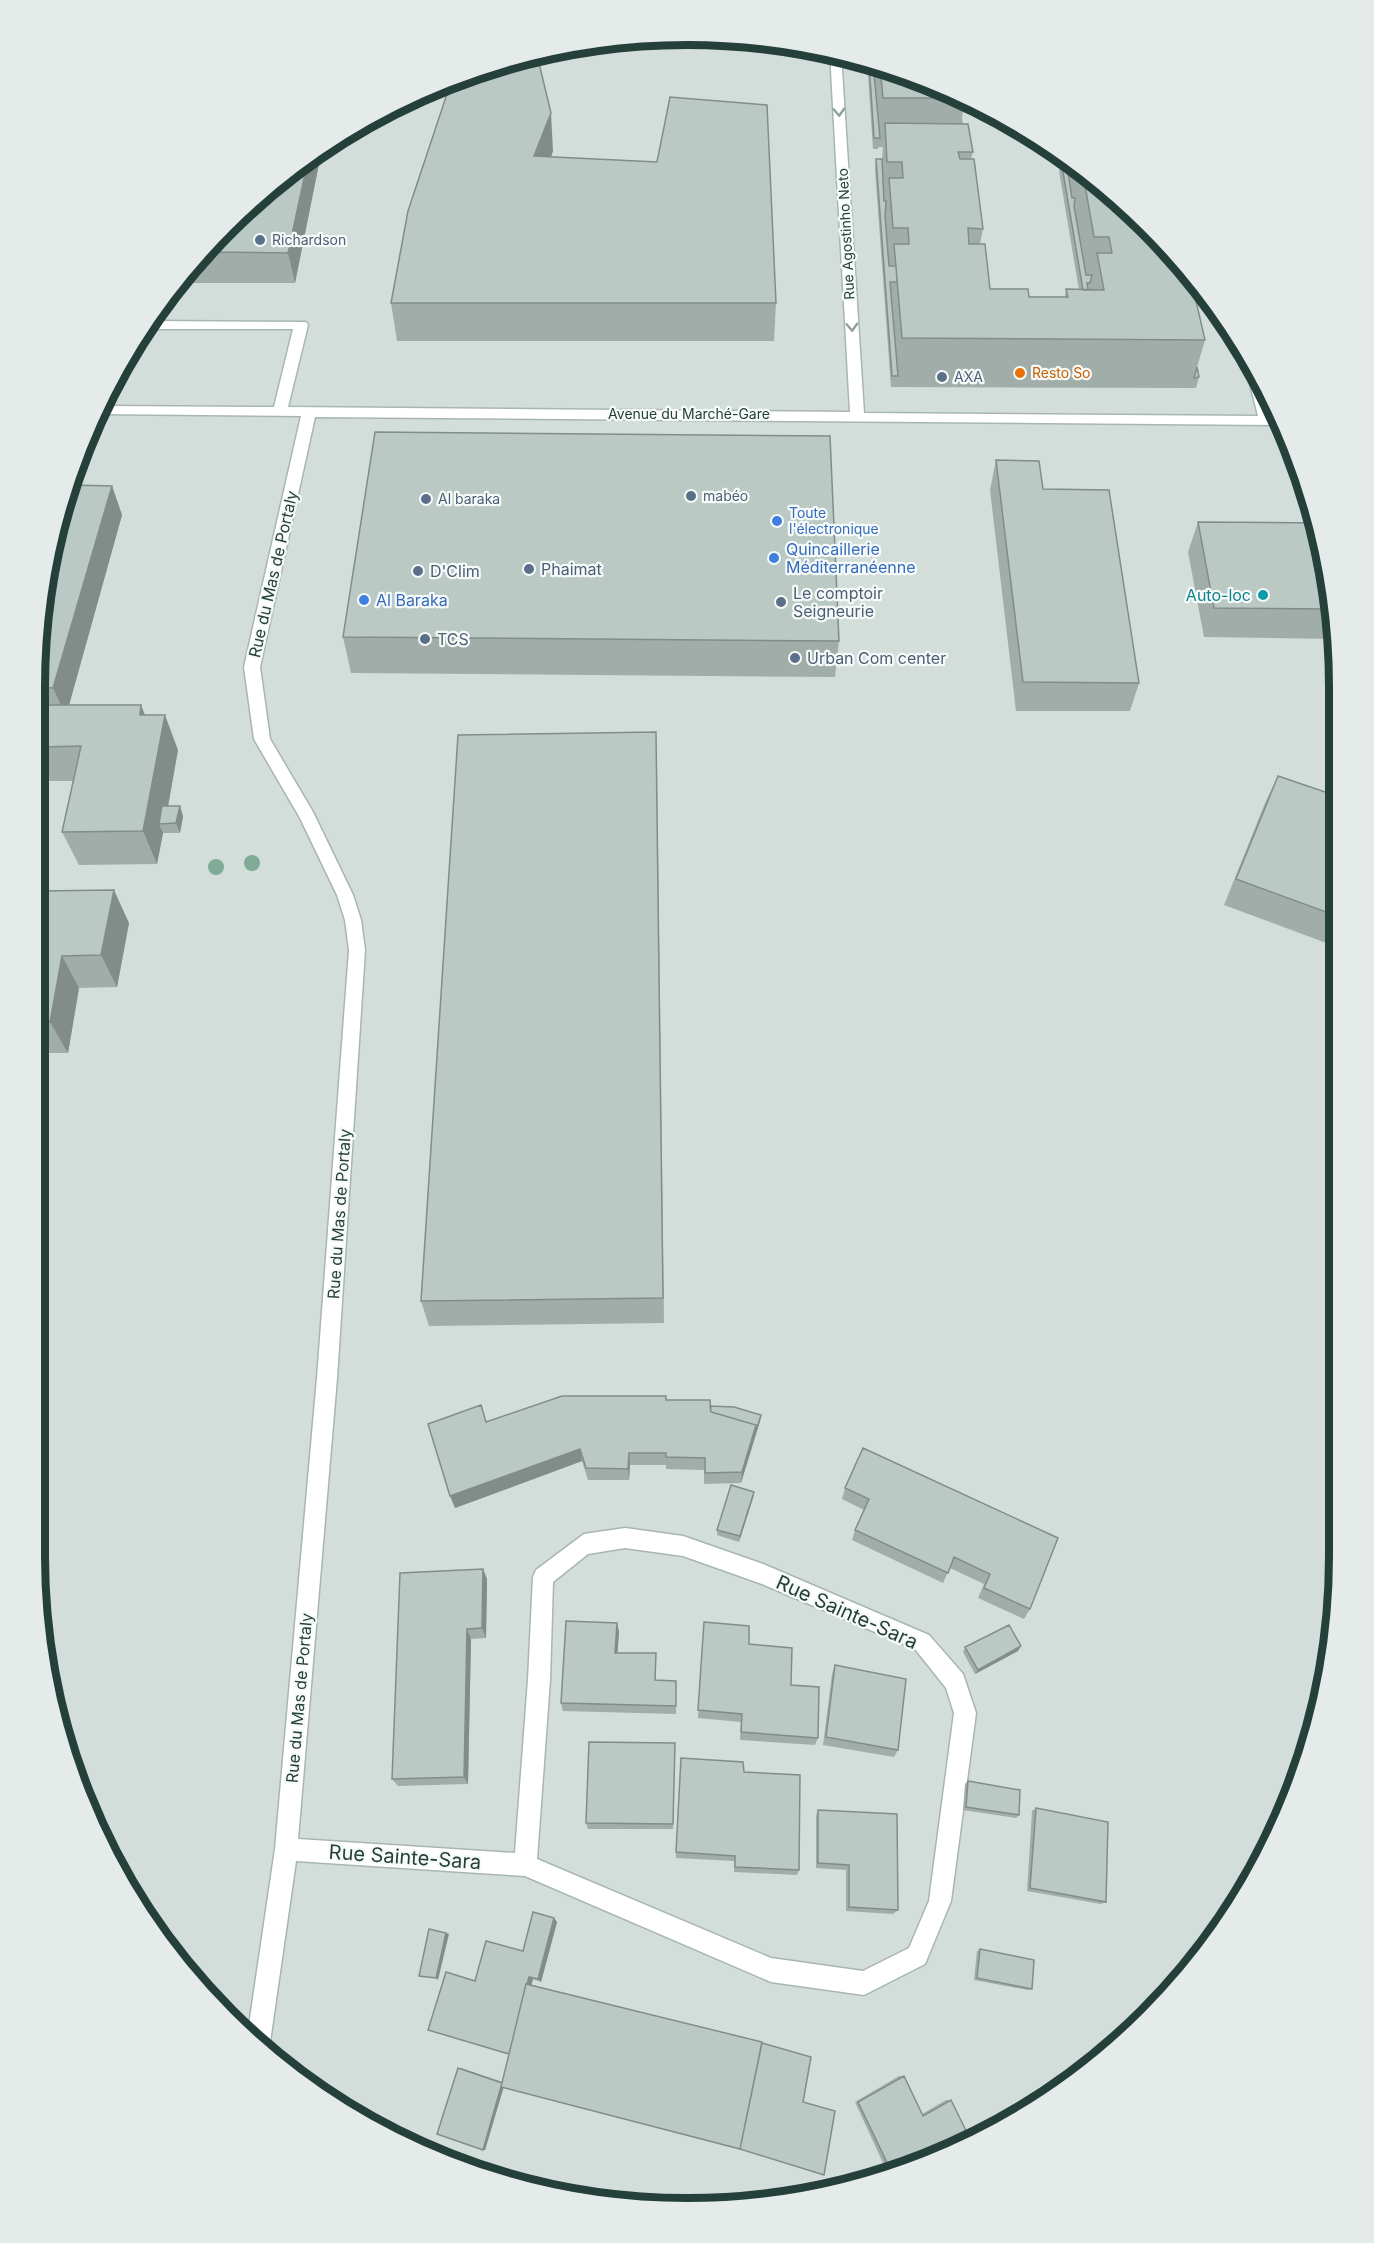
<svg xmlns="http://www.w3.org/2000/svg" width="1374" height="2243" viewBox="0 0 1374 2243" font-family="Inter,sans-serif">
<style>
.built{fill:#d3deda}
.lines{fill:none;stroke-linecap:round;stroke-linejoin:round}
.minor-casing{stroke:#a8b6b3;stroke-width:3}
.minor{fill:#fff;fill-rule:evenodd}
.tree{fill:#81ab97}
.wall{fill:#a0ada9}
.shaded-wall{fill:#828d89}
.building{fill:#bac9c4;stroke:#828d89;stroke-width:1.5}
.oneway{stroke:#92a09d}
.service-dot{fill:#5c6f8a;stroke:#f6faf8;stroke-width:2}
.food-dot{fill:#e8710a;stroke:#f6faf8;stroke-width:2}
.shop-dot{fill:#3f7fe0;stroke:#f6faf8;stroke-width:2}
.culture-dot{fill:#0f9aa8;stroke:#f6faf8;stroke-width:2}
.labels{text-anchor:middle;stroke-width:4.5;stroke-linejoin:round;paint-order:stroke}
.far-street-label{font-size:14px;fill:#25403b;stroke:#f6faf8}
.far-service-label{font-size:14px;fill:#4e5e75;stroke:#f6faf8;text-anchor:start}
.far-food-label{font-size:14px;fill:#c56008;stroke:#f6faf8;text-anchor:start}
.far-shop-label{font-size:14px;fill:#366cbe;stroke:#f6faf8;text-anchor:start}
.shop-label{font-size:16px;fill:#366cbe;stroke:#f6faf8;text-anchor:start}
.service-label{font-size:16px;fill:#4e5e75;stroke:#f6faf8;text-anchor:start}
.street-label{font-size:16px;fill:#25403b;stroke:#f6faf8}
.culture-label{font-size:16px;fill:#0d838f;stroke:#f6faf8;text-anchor:end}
.near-street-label{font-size:20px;fill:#25403b;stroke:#f6faf8}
.rim{fill:none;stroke:#25403b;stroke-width:8}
</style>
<rect width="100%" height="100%" fill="#e5eeeb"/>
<path class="built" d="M729 36 856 57 975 102 1084 169 1177 257 1252 361 1317 518 1338 644 1334 1641 1290 1805 1205 1953 1084 2074 976 2141 896 2174 772 2203 687 2208 601 2203 478 2174 398 2141 290 2074 169 1953 102 1845 69 1765 40 1642V602L84 438 169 290 257 197 360 122 477 69 601 40Z"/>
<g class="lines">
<defs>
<path id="minor" d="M830 52 841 54 864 413 1258 416 1244 360 1249 356 1267 396 1272 416H1275L1279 425 315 417 260 667 270 739 313 812 353 895 361 920 365 950 337 1378 298 1839 515 1853 528 1680 533 1577 536 1570 584 1534 625 1528 683 1536 763 1564 929 1635 963 1674 976 1713 951 1901 925 1964 864 1995 771 1982 525 1876 296 1861 270 2042 266 2050 248 2032 275 1849 317 1378 349 950 345 920 337 895 300 818 254 739 244 667 301 416 98 414 103 406 274 407 293 329H147L151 321 306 322 308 325 288 407 850 412ZM625 1548 683 1556 762 1584 915 1649 946 1688 954 1713 929 1901 909 1948 863 1971 771 1958 537 1859 550 1680 553 1582 588 1554Z"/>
</defs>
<use href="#minor" class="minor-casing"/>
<use href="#minor" class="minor"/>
</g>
<g class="tree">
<circle cx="252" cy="863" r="8"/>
<circle cx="216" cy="867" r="8"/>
</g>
<path class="wall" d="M867 61 965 98 962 118 963 124 973 152 971 159 983 229 980 244 990 289 1029 297H1065L1066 289 1079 290 1059 171 1061 160 1066 163 1067 159 1084 169 1177 257 1205 340 1197 367 1199 377 1196 388 891 387 875 170 876 159H882L883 147H879L878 149H873Z
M477 69 553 151 551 157 776 303 774 341H397L391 303 447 92 446 84Z
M322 149 295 283H176L257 197Z
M996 460 1043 489 1139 683 1130 711H1016L990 490Z
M112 486 122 515 69 705 145 715 178 750 168 806 183 816 180 833H163L157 864 79 865 62 832 73 781H40V602Z
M1198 522 1318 523 1337 639 1204 637 1188 552Z
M343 637 839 641 835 677 351 673Z
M657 767 664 1323 429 1326 421 1301Z
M1278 776 1337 796V947L1224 905 1265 803Z
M40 891 129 923 117 987 79 988 68 1053H40Z
M666 1400 761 1415 760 1421 741 1483 704 1484V1470L666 1469V1465H630L629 1480H588L582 1461 455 1508 486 1422Z
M863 1448 1030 1609 1024 1619 978 1598 984 1584 950 1568 943 1583 852 1540 855 1530 864 1510 842 1499 845 1488Z
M754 1492 753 1498 739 1542 717 1535V1530Z
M483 1569 487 1579 486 1638 471 1639 468 1784 398 1786 392 1779Z
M704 1622 749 1644 791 1685 818 1738 815 1745 740 1740 741 1722 698 1718Z
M617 1623 619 1632 617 1653H656V1680L676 1681V1714L563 1711 561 1703Z
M965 1647 1018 1651 975 1674 963 1652Z
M835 1665 898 1750 894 1757 823 1745 832 1674Z
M675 1750 673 1829H588L586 1823Z
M744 1772 799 1870 797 1875 734 1872V1861L676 1858V1852Z
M968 1781 1019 1815 1016 1818 963 1810 965 1784Z
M1036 1808 1106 1902 1101 1904 1027 1891 1032 1811Z
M818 1810 898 1910 893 1914 846 1911V1870L816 1868V1816Z
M554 1918 557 1922 541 1982 533 1979 531 1985 740 2149 503 2088 485 2150H483L502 2082 509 2054 523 1951Z
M980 1949 1032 1989 1028 1990 974 1980 977 1951Z
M899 2076H904L922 2114 946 2100H951L896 2174 889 2176 855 2102Z"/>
<path class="shaded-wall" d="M551 113 553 151 537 195 534 156Z
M322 149 295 283 288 253 308 160Z
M112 486 122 515 66 716 53 688Z
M141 705 155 740 140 715Z
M165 715 178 750 165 823 159 824 163 833 157 864 143 831Z
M180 806 183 816 180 833 176 823Z
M114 890 129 923 117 987 101 955Z
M62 956 79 988 68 1053 50 1022Z
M761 1415 760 1421 741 1483 742 1472 756 1425Z
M580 1449 582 1461 455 1508 450 1496Z
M629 1453 630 1465 629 1480 628 1469Z
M754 1492 753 1498 739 1542 740 1536Z
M483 1569 487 1579 486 1638 482 1628Z
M617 1623 619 1632 617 1661 615 1653Z
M467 1629 471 1639 468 1784 464 1777Z
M1021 1646 1018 1651 975 1674 978 1670Z
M554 1918 557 1922 541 1982 538 1979Z
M446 1933 449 1934 438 1980 436 1978Z
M529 1977 533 1979 514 2056Z
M461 2068 505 2083 485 2150H483Z"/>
<path class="building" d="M537 55 551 113 534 156 657 162 670 97 767 105 776 303H391L408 211 450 85 449 82 477 69Z
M869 62 873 63 880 138H874Z
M880 66 965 98H883Z
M885 123 968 124 973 152H958L960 159H974L983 229 968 228 969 244H985L990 289H1028L1029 297H1068L1066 289 1104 290 1097 253H1112L1109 237H1094L1082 168 1170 250 1171 254H1174L1177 257 1190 275 1205 340 902 338 894 244H909L908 228H893L889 178H903L902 162H887Z
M876 159H882L884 201H886L885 216 889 266H896L897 282H890L898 376H892Z
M308 160 288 253 205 252 257 197Z
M1061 160H1066L1072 198H1075L1074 206 1086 275H1092L1090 283H1087L1088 290H1083Z
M1197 367 1199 377 1194 378Z
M375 432 830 436 839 641 343 637Z
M996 460 1039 461 1043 489 1109 490 1139 683 1023 682Z
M71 485 112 486 53 688 40 687V602Z
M1198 522 1318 523 1332 609 1214 608Z
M40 705H141L140 715H165L143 831 62 832 81 746 40 747Z
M656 732 663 1298 421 1301 458 735Z
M1278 776 1337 796V916L1236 879Z
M162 806H180L176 823 159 824Z
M114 890 101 955 62 956 50 1022H40V891Z
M562 1396H666V1400H710L711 1412 756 1425 742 1472 705 1473V1458L666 1457V1453H629L628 1469 586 1468 580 1449 450 1496 428 1424 481 1405 486 1422Z
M710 1406 734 1407 761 1415 756 1431V1425L711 1412Z
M863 1448 1058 1538 1030 1609 984 1588 990 1574 954 1557 948 1573 855 1530 869 1499 845 1488Z
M731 1485 754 1492 740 1536 717 1530Z
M483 1569 482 1628 467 1629 464 1777 392 1779 400 1573Z
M566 1621 617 1623 615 1653H656L655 1680 676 1681V1706L561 1703Z
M704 1622 749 1626V1644L792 1648 791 1685 819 1687 818 1738 741 1732 742 1714 698 1710Z
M1009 1625 1021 1646 978 1670 965 1647Z
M835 1665 906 1679 898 1750 826 1737Z
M589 1742 675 1743 673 1824 586 1823Z
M681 1758 743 1762 744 1772 800 1775 799 1870 735 1867V1856L676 1852Z
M968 1781 1020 1790 1019 1815 966 1807Z
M1036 1808 1108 1822 1106 1902 1030 1888Z
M818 1810 897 1814 898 1910 849 1907V1865L818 1863Z
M533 1912 554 1918 538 1979 529 1977 527 1984H526L509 2054 428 2030 446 1972 475 1981 486 1941 523 1951Z
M429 1929 446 1933 436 1978 419 1976Z
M980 1949 1034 1960 1032 1989 977 1978Z
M526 1984 762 2042 740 2149 501 2087Z
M762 2043 811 2057 803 2102 835 2111 824 2175 740 2149Z
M458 2068 502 2083 483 2150 437 2134Z
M904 2076 923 2116 951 2100 972 2143 893 2175 858 2102Z"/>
<defs><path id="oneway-chevron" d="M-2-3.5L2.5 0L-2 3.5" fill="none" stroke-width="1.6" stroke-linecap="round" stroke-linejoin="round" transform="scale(1.5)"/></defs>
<g class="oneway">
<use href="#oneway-chevron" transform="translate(839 112) rotate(87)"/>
<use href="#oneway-chevron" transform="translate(852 327) rotate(87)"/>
</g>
<g class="service-dot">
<circle cx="260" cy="240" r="6"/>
<circle cx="942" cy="377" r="6"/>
<circle cx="691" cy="496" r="6"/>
<circle cx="426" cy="499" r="6"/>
<circle cx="529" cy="569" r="6"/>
<circle cx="418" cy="571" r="6"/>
<circle cx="781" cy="602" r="6"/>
<circle cx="425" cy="639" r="6"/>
<circle cx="795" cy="658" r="6"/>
</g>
<circle class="food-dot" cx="1020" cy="373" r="6"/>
<g class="shop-dot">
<circle cx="777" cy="521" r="6"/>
<circle cx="774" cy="558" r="6"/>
<circle cx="364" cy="600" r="6"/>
</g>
<circle class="culture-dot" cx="1263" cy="595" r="6"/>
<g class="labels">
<g class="far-street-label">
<text transform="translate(846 234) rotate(-93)" y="5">Rue Agostinho Neto</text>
<text x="689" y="419">Avenue du Marché-Gare</text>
</g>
<g class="far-service-label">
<text x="272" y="245">Richardson</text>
<text x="954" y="382">AXA</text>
<text x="703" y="501">mabéo</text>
<text x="438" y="504">Al baraka</text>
</g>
<g class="far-food-label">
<text x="1032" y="378">Resto So</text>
</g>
<g class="far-shop-label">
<text x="789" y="518">Toute<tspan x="789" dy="16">l'électronique</tspan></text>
</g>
<g class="shop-label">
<text x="786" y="555">Quincaillerie<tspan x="786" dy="18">Méditerranéenne</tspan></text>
<text x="376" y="606">Al Baraka</text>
</g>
<g class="service-label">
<text x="541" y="575">Phaimat</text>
<text x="430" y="577">D'Clim</text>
<text x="793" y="599">Le comptoir<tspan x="793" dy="18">Seigneurie</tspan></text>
<text x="437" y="645">TCS</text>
<text x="807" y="664">Urban Com center</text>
</g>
<g class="street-label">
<text transform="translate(273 574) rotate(-77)" y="6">Rue du Mas de Portaly</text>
<text transform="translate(339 1214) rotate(-86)" y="6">Rue du Mas de Portaly</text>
<text transform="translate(299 1698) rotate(-85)" y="6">Rue du Mas de Portaly</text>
</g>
<g class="culture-label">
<text x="1251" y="601">Auto-loc</text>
</g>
<g class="near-street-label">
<text transform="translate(847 1612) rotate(24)" y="7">Rue Sainte-Sara</text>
<text transform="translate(405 1857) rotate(4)" y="7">Rue Sainte-Sara</text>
</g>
</g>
<path d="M0 0H1374V2243H0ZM687 45H687A642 642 0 0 1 1329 687V1556A642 642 0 0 1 687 2198H687A642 642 0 0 1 45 1556V687A642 642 0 0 1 687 45Z" fill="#e5ebe9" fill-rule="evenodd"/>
<path class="rim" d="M687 45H687A642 642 0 0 1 1329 687V1556A642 642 0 0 1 687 2198H687A642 642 0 0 1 45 1556V687A642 642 0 0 1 687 45Z"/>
</svg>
